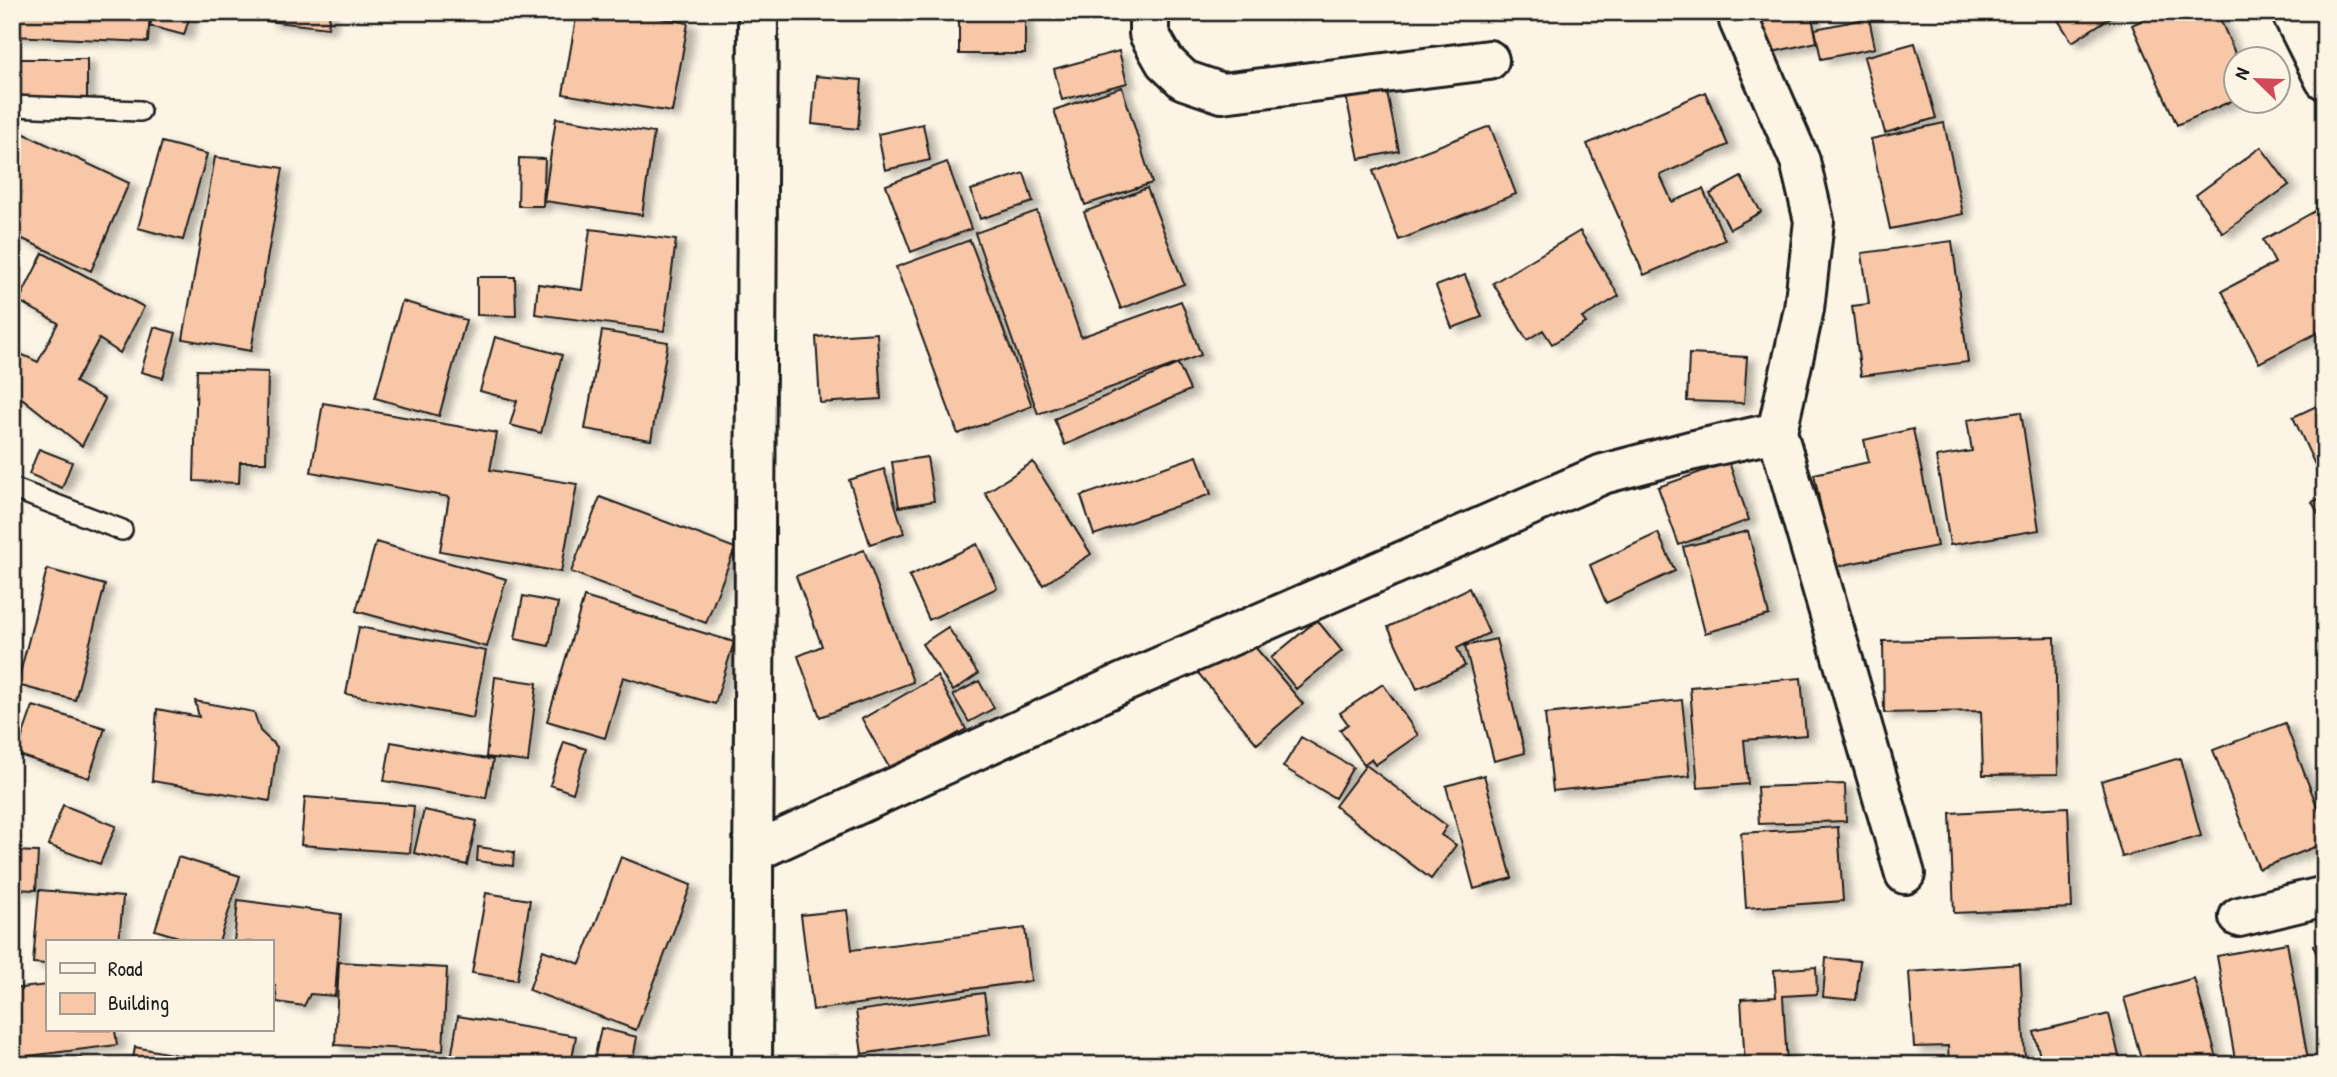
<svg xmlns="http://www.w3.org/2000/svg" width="2337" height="1077" viewBox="0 0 2337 1077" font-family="'Patrick Hand',sans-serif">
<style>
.building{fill:#f7c7a7;stroke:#1c1c1c;stroke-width:2;filter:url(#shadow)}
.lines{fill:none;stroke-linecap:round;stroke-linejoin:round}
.service-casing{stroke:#1c1c1c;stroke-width:24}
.minor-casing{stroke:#1c1c1c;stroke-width:44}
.service{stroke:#fcf5e5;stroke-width:19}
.minor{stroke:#fcf5e5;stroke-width:38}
</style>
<defs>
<filter id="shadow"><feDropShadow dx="8" dy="4.5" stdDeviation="3.5" flood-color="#0004"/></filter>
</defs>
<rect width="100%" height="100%" fill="#fcf5e5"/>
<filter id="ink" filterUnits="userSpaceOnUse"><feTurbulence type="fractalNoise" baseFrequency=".0143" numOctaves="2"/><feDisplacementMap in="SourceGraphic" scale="14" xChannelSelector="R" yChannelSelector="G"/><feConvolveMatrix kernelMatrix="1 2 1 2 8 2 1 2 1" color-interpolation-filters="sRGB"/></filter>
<g filter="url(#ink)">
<path class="building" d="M12 12H150L148 42 12 36Z
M154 12H191L184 35 150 26Z
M269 12H330L328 28 268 21Z
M577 12H627L688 23 672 112 563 94Z
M959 12H1025V54H959Z
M1759 12H1811L1817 42 1768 53Z
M2053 12H2112L2114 15 2072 42Z
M2159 12H2217L2238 60H2236V99L2177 125 2132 25Z
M1869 18 1875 48 1821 59 1815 29Z
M1915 43 1936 118 1885 133 1864 57Z
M1119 51 1127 83 1062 100 1054 69Z
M12 59H87V98H12Z
M816 76 862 80 858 129 812 124Z
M1385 83 1399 151 1359 159 1345 91Z
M1122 87 1152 183 1085 205 1054 110Z
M1705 92 1728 145 1660 175 1672 202 1703 189 1725 240 1644 275 1587 144Z
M556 118 654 133 642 215 544 201Z
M1944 123 1963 214 1890 229 1871 139Z
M923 124 930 160 885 170 878 134Z
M1490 126 1516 194 1399 240 1373 171Z
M12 128 129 183 91 271 12 234Z
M162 142 207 154 183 240 138 228Z
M2261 147 2289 185 2223 233 2196 195Z
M215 157 283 168 251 351 183 339Z
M519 158 545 159 543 206H518Z
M947 162 971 229 911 252 886 185Z
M1024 173 1033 202 980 219 971 190Z
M1741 177 1761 212 1730 229 1710 194Z
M1147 188 1184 284 1121 309 1084 212Z
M2317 210 2325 224V329L2259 363 2222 291 2275 263 2263 240Z
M1037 211 1081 337 1181 301 1201 355 1038 414 975 233Z
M590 229 676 240 664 331 535 314 538 284 582 290Z
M1580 231 1619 296 1582 318 1586 323 1552 344 1543 330 1527 340 1493 283Z
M970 240 1032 406 958 434 896 267Z
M1952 241 1968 362 1861 376 1852 306 1869 304 1862 253Z
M43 253 144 307 120 353 99 339 75 382 105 399 82 446 23 399 12 396V350L38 362 58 323 19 301Z
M1465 275 1482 317 1452 328 1436 286Z
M477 277H515L516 316 477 315Z
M402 301 466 320 439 416 375 398Z
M154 327 176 333 163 378 141 372Z
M602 331 668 342 651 440 585 429Z
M877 333 881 399 820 403 816 337Z
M495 337 562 355 541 433 510 425 517 401 480 391Z
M1689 354 1747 357 1744 403 1687 401Z
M1178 364 1190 390 1065 445 1054 419Z
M197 370 268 372 266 462H240L239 483 194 481Z
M2325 402V476L2321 478 2293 417Z
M323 403 497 433 490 470 577 484 561 572 440 551 449 497 311 472Z
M2021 412 2039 530 1950 545 1936 457 1972 451 1967 420Z
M1913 429 1937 546 1833 567 1814 474 1869 462 1864 440Z
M39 449 72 462 62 488 29 474Z
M1197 456 1211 494 1094 535 1081 496Z
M927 457 934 501 899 507 892 462Z
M1033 462 1091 554 1043 585 985 493Z
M1729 462 1749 520 1679 545 1658 487Z
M884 469 904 533 870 544 849 480Z
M2325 496V526L2312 502Z
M600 497 735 548 706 623 571 572Z
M1748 531 1769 615 1705 633 1683 547Z
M1658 533 1675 571 1606 603 1590 565Z
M376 542 506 579 487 647 356 611Z
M977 544 997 588 929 620 909 576Z
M864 550 913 682 820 717 798 656 822 646 796 576Z
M47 569 105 585 75 700 17 685Z
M1469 588 1489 633 1457 648 1465 666 1417 689 1388 627Z
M523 596 558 603 549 646 515 639Z
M584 597 734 642 715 704 623 677 605 738 547 721Z
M1317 620 1342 651 1296 689 1271 658Z
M359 627 486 651 473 718 346 694Z
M948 627 978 674 953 691 922 644Z
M1245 635 1303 704 1257 744 1198 673Z
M2055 637 2058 774 1983 775 1981 711 1884 713 1883 641Z
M1496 639 1525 753 1494 761 1465 646Z
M937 676 966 729 891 771 862 719Z
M495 677 537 683 528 762 486 757Z
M1801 678 1806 735 1744 740 1748 784 1698 788 1690 687Z
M979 681 994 708 969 722 953 695Z
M1383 684 1418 735 1375 765 1371 759 1364 764 1340 730 1348 724 1340 713Z
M1682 700 1690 776 1553 791 1545 714Z
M195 701 254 712 260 731 277 747 270 801 152 781 157 709 199 717Z
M33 706 105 728 89 778 16 754Z
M2285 723 2325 827V843L2259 869 2213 750Z
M1301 737 1353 767 1335 798 1283 767Z
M391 742 493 760 486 798 384 781Z
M564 742 586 749 573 793 550 785Z
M2180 758 2201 836 2122 857 2101 781Z
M1366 765 1447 826 1441 835 1456 845 1431 879 1335 806Z
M1484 775 1512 878 1474 889 1446 786Z
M1845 784 1846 821 1759 824 1757 787Z
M305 797 414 806 410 853 301 845Z
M63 805 116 826 100 864 48 845Z
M2068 807 2072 908 1954 913 1950 813Z
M424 810 477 821 467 865 414 853Z
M1838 827 1843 901 1746 908 1741 833Z
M478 847 514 852 513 866 477 861Z
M12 851 38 852 36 890 12 889Z
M178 857 240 876 219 942H195L155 930Z
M621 857 691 885 636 1030 529 990 543 950 580 964Z
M39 890 123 897 119 942H47V964L33 963Z
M486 893 530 900 517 980 472 973Z
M238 900 341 914 335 996 310 994 304 1006 277 1002 275 986H271V942H234Z
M847 910 852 950 1025 928 1031 981 813 1010 801 915Z
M2325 940V974L2313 945Z
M2287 943 2309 1065H2236L2217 956Z
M1826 958 1860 961 1856 1000 1823 997Z
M339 962 447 968 443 1051 335 1045Z
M2020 964 2025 1059 1949 1064 1948 1046 1914 1047 1909 972Z
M1816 967 1817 994 1783 996 1787 1065H1745L1741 999 1776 997 1774 970Z
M2194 978 2219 1065H2143L2124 998Z
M47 985V1030H115L117 1045 12 1058V989Z
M984 993 990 1034 862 1054 856 1011Z
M2109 1014 2121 1065H2042L2034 1032Z
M458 1016 576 1036 571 1065H450Z
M601 1028 637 1037 632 1065H593Z
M135 1047 198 1059 197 1065H132Z
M81 1058V1065H60V1059Z
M1073 1063 1162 1065H1073Z"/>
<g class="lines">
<defs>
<path id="service" d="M12 106 140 111
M12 488 122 530"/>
<path id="minor" d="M1149 12V34L1165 62 1184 80 1222 93 1489 60
M2291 12 2325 80
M1739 21 1800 161 1814 221 1804 309 1777 432
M754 852 1118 685 1603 474 1690 451 1777 432 1905 874
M2239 917 2325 896
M752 1065 758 12"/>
</defs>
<use href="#service" class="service-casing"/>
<use href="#minor" class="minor-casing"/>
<use href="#service" class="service"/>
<use href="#minor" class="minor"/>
</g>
</g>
<rect width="2337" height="1077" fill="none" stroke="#fcf5e5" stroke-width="42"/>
<rect x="21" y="21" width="2295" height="1035" fill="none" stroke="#1c1c1c" stroke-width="2.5" filter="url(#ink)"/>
<rect x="46" y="940" width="228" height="91" fill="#fcf5e5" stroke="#a29e95" stroke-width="2"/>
<rect x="60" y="963" width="35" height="10" fill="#fcf5e5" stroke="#a29e95" stroke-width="2"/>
<text x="108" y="976" font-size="21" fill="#1c1c1c">Road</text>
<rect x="60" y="993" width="35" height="21" fill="#f7c7a7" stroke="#a29e95" stroke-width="2"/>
<text x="108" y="1010" font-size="21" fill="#1c1c1c">Building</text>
<g transform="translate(2257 80) rotate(293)"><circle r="33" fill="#fcf5e5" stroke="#a29e95" stroke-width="2"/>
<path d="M0-5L12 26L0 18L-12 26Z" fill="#d1495b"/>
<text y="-10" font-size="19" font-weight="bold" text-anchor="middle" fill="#1c1c1c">N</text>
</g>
</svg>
